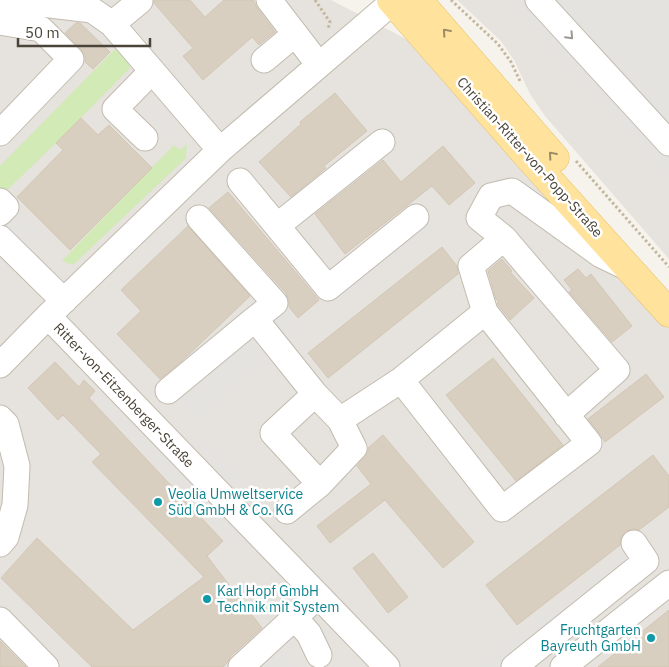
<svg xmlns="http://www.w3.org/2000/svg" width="669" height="667" viewBox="0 0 669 667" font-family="'IBM Plex Sans',sans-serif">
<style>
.industrial{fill:#e6e2dd}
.green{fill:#d2eab5}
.parking{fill:#e5e3e0}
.building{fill:#d8cfc1;stroke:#d3c7b4}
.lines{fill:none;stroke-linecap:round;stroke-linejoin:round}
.minor-casing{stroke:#c2bbae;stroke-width:27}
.major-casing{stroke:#e6c16a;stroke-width:29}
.path{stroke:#c4b79f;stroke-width:3;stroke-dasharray:2.5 2.5;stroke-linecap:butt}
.minor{stroke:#fff;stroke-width:25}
.major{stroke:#ffe39c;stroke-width:28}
.oneway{stroke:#9c8c66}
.oneway2{stroke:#9c9892}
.culture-dot{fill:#0f9aa8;stroke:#fff;stroke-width:2}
.labels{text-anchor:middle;stroke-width:5;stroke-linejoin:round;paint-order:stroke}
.street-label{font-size:14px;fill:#4b4439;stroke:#fff}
.culture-label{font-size:14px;fill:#0d838f;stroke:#fff;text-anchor:start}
</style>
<rect width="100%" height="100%" fill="#f6f3ec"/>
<path class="industrial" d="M0 0H331L410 41 669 325V667H0Z
M457 0H669V259L545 116 530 94 514 60 501 41Z"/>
<path class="green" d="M117 47 130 59V68L56 143 3 194 0 191V166Z
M187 144 186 158 73 265 62 261 174 145 180 150Z"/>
<path class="parking" d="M504 0H669V178Z
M147 98 176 126 167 136 138 107Z
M0 193 41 235 0 278Z
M415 203 434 227 330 308 310 284Z
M269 287 303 329 196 422 162 385Z
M99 390 243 539 234 547 93 397Z
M169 420 227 460 242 473 268 501 256 511Z
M632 548 640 559 503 667H473Z
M295 624 306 636 284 651 296 667H245Z"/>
<path class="building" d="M154 0H190L205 17 224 0H253L258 9 275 32 259 45 252 37 203 80 183 56 193 48 154 3Z
M76 23H80L110 52 93 69 85 62V55L81 49 65 33Z
M335 93 367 131 324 166 326 168 291 197 259 162 301 124 300 122Z
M81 118 98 135 109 125 152 168 70 250 17 197 63 150 56 143Z
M443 146 475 183 449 205 432 186 345 254 315 214 383 160 401 182Z
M228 192 319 300 298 318 289 307V300L286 293 209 208Z
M188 226 250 296 182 361 160 379 117 334 141 311 121 290Z
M442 247 457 266 458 274 328 378 308 353Z
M502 259 512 271 510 272 534 298 510 320 498 305 497 303 499 302 496 299 488 271Z
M578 269 586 278 591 274 632 326 612 342 569 292 572 290 564 280Z
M493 358 563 445 516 481 446 395Z
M55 362 79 387 84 380 95 391 89 398 223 541 207 556 262 628 231 656 227 663 223 667H92L1 578 37 538 133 630 204 577 92 462 101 454 63 415 58 420 28 388Z
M646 374 664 397 605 442 600 434 588 419Z
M383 435 474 542 443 568 385 500 330 543 317 526 371 484 357 466 365 457 368 451V448Z
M653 455 669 476V507L639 530 633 529 626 531 621 537 620 545 517 625 486 585Z
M373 553 408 597 388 613 353 568Z
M669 610V667H598Z
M0 641 26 667H0Z"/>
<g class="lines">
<defs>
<path id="minor" d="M8 0 92 10 112 24 220 150
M269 0 319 65
M538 0 669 143
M0 22 41 29 71 59 0 133
M112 24 140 1
M264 60 295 34
M145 138 115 109 152 71
M240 181 328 288 416 217
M0 201 6 207 0 213
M199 218 275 303 255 319
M277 226 382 142
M0 238 64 301
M504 238 479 218 491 196 512 191 601 255 624 266
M485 312 471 266 504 238 617 370 566 415
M48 316 387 667
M0 365 48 316 220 150 395 0
M168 391 255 319 315 394
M0 418 6 424 17 466 15 505 6 537 0 544
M320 484 273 433 315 394 340 420
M287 511 320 484 354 448 340 420 401 380 485 312 589 443 502 509 401 380
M295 618 309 634 319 655
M0 620 46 667
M241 667 306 607
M514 667 646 561 634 543
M563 667 669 583"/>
<path id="major" d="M391 0 524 152 669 313
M418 0 555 158"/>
</defs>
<use href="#minor" class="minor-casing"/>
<use href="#major" class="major-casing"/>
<path class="path" d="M315 0 330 22 328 29
M451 0 498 44 511 62 521 83
M576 161 669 267"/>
<use href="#minor" class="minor"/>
<use href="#major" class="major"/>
</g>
<defs><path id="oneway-chevron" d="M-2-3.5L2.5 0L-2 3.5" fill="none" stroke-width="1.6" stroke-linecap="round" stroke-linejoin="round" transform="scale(1.25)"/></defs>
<g class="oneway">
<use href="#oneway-chevron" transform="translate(446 32) rotate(-131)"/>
<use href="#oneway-chevron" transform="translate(552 155) rotate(-131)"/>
</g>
<use class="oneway2" href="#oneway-chevron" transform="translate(570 36) rotate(47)"/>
<g class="culture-dot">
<circle cx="158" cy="502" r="5"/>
<circle cx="207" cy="599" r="5"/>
<circle cx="651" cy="638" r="5"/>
</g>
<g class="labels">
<g class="street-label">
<text transform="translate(530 157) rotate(48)" y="5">Christian-Ritter-von-Popp-Straße</text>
<text transform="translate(124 395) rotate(46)" y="5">Ritter-von-Eitzenberger-Straße</text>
</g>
<g class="culture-label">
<text x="168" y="499">Veolia Umweltservice<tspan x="168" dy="16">Süd GmbH &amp; Co. KG</tspan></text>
<text x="217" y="596">Karl Hopf GmbH<tspan x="217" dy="16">Technik mit System</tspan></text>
<text x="641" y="635" text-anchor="end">Fruchtgarten<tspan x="641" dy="16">Bayreuth GmbH</tspan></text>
</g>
</g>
<path d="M18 38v8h132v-8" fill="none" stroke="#4b4439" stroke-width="2.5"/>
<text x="25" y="38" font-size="15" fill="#4b4439" stroke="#ffffff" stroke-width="4" paint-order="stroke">50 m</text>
</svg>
